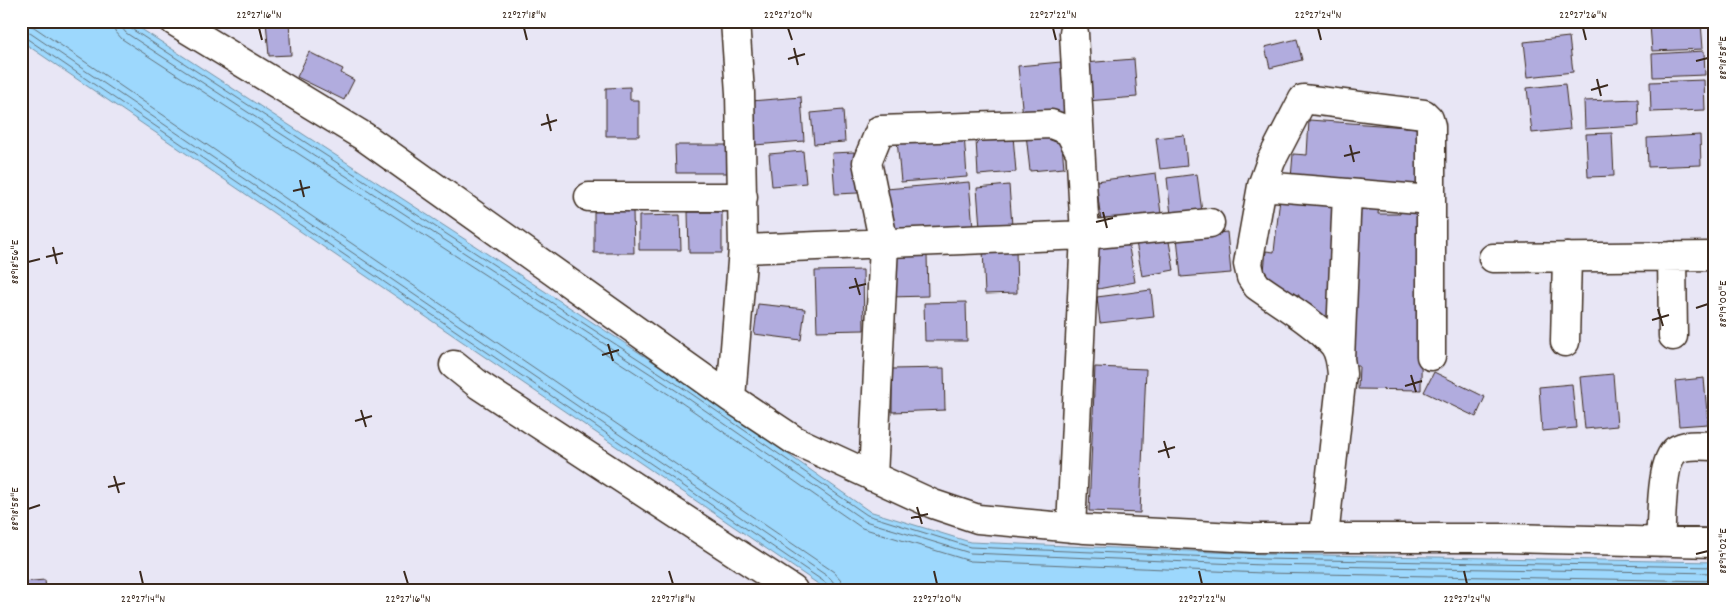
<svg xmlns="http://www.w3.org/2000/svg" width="1736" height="611" viewBox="0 0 1736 611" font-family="Dekko,sans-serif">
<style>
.water{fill:#9dd8fd;stroke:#7692a4}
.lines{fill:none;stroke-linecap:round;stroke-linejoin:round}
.shore{stroke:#627077;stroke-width:1}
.building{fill:#b1acde;stroke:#3b2a1e}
.minor-casing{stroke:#3b2a1e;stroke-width:31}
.minor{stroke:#fff;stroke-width:28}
.ticks{fill:none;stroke:#3b2a1e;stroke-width:2}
.neatline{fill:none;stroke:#3b2a1e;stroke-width:2}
.ticks-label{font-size:12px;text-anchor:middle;fill:#3b2a1e}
</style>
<rect width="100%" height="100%" fill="#e8e6f5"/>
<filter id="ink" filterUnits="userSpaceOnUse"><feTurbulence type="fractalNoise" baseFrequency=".02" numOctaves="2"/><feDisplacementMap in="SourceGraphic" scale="10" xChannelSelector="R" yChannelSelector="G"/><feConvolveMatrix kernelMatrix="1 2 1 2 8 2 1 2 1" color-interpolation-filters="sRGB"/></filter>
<g filter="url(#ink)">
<path class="water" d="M21 21H129L689 385 869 511 970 542 1263 554 1715 562V590H827L21 41Z"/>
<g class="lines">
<path class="shore" d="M113 21 115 31 122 39 679 401 862 528 970 561 1263 573 1715 581
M121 21 122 28 126 33 683 395 865 521 970 553 1263 565 1715 573
M127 21 130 28 686 390 867 515 970 547 1263 559 1715 567
M21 23 34 27 834 572 841 580 843 590
M21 31 30 33 830 578 834 583 835 590
M21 37 26 38 826 583 829 590"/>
</g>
<path class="building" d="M266 21H289L291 55 269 56Z
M1701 22 1703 49 1652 51 1650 25Z
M1569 37 1573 72 1528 77 1524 42Z
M1297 39 1302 60 1270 68 1265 47Z
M1704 51 1705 75 1653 77 1652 54Z
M309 52 343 69 341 73 354 80 344 100 297 77Z
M1134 59 1137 97 1087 101 1084 63Z
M1061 62 1065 113 1023 117 1018 66Z
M1704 80 1705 110 1651 112 1650 82Z
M1565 84 1570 129 1532 133 1527 88Z
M630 87V100H639V136H606V88Z
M801 97 804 141 755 145 751 101Z
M1638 99 1639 126 1585 129 1584 101Z
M843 110 845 142 814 144 811 113Z
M1309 120 1420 128 1416 187 1291 178 1293 154 1307 155Z
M1061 132 1064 168 1030 171 1026 134Z
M1612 133 1614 176 1588 177 1586 134Z
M964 134 967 177 901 182 897 140Z
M1184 135 1187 166 1160 169 1156 138Z
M1700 135 1701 165 1648 167 1647 138Z
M1013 136 1016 172 978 175 976 140Z
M675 145H728V173H676Z
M803 151 806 183 772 186 769 154Z
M854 152 858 193 835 194 832 153Z
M1156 173 1161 214 1101 221 1096 181Z
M1197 174 1202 212 1171 215 1167 178Z
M969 182 973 228 890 235 886 189Z
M1009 185 1012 226 980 228 977 188Z
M1280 198 1342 203 1334 328 1298 307 1299 295 1285 293 1263 281 1266 251 1274 252Z
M1354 204H1379L1378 214H1400V207L1422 208 1421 390 1358 389 1359 366H1351Z
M594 211H633L634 253H594Z
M688 212H722V253H689Z
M680 215 681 250H639V216Z
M1227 232 1231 273 1181 277 1177 237Z
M1168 236 1174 270 1142 276 1136 242Z
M1128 242 1135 282 1098 289 1091 248Z
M983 249H1016L1017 293 985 294Z
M927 255 928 296 890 297 889 256Z
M863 270 864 330 817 331 815 271Z
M1151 290 1154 317 1100 323 1097 297Z
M966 302 967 341H925L924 303Z
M758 304 805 309 801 340 754 334Z
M1095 367 1146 369 1140 513 1089 511Z
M944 368 945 410 892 412V369Z
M1434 372 1485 397 1476 417 1424 392Z
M1613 374 1617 426 1585 429 1580 377Z
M1704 378 1708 424 1679 426 1675 381Z
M1572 384 1576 428 1542 431 1539 387Z
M45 580 46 590H21V582Z"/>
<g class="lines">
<defs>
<path id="minor" d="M174 21 363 136 731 398 794 440 933 504 978 519 1085 529 1253 538H1504L1715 543
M1262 186 1431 200
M589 197H743
M743 249 1085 235 1210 223
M1672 256 1673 336
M1493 258 1715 256
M1565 342 1567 257
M1340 359 1347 193
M454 365 479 385 793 590
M731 398 743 249 740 93 735 21
M873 477 884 244 867 162 880 130 1051 124 1069 131 1080 152
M1071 528 1085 235 1074 33
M1324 537 1342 374C1341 364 1340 353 1334 345 1317 324 1279 302 1257 286L1251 277 1248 264 1262 186 1271 161 1303 99 1424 114 1429 119 1431 126V356
M1660 542C1662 523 1660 462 1676 450 1686 443 1703 446 1715 446"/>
</defs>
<use href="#minor" class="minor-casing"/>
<use href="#minor" class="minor"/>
</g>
</g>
<path class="ticks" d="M259 28 262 40M524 28 527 40M788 28 792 40M1053 28 1056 40M1318 28 1321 40M1583 28 1586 40M794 48 798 65M788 59 805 54M1696 61 1708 58M1597 79 1601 96M1591 90 1608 85M547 114 551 131M541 125 557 120M1350 145 1354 162M1344 156 1360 152M300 180 304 197M293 191 310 187M1103 212 1107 228M1096 222 1113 218M53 247 57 264M46 257 63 253M28 262 40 259M855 278 860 295M849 288 866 284M1696 308 1708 304M1658 309 1663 326M1652 320 1669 315M608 344 613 361M602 355 619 350M1411 375 1416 392M1405 386 1422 381M361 410 366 427M355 421 372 416M1164 441 1169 458M1158 452 1175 447M114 476 119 493M108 487 125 483M917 507 922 524M28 509 40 505M911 518 928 514M1696 554 1708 551M140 571 143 584M404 571 408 584M669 571 673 584M934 571 937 584M1199 571 1202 584M1464 571 1467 584"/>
<rect width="1736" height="611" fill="none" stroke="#fff" stroke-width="55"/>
<rect x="28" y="28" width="1680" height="556" class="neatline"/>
<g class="ticks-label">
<text x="259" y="18">22°27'16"N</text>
<text x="524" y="18">22°27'18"N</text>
<text x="788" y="18">22°27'20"N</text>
<text x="1053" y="18">22°27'22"N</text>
<text x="1318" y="18">22°27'24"N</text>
<text x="1583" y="18">22°27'26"N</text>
<text transform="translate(1722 58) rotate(-90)" y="4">88°18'58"E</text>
<text transform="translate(14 262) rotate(-90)" y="4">88°18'56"E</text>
<text transform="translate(1722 304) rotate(-90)" y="4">88°19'00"E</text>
<text transform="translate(14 509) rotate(-90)" y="4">88°18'58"E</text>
<text transform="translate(1722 551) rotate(-90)" y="4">88°19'02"E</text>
<text x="143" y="602">22°27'14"N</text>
<text x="408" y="602">22°27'16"N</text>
<text x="673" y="602">22°27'18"N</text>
<text x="937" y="602">22°27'20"N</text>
<text x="1202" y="602">22°27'22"N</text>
<text x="1467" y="602">22°27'24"N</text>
</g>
</svg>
